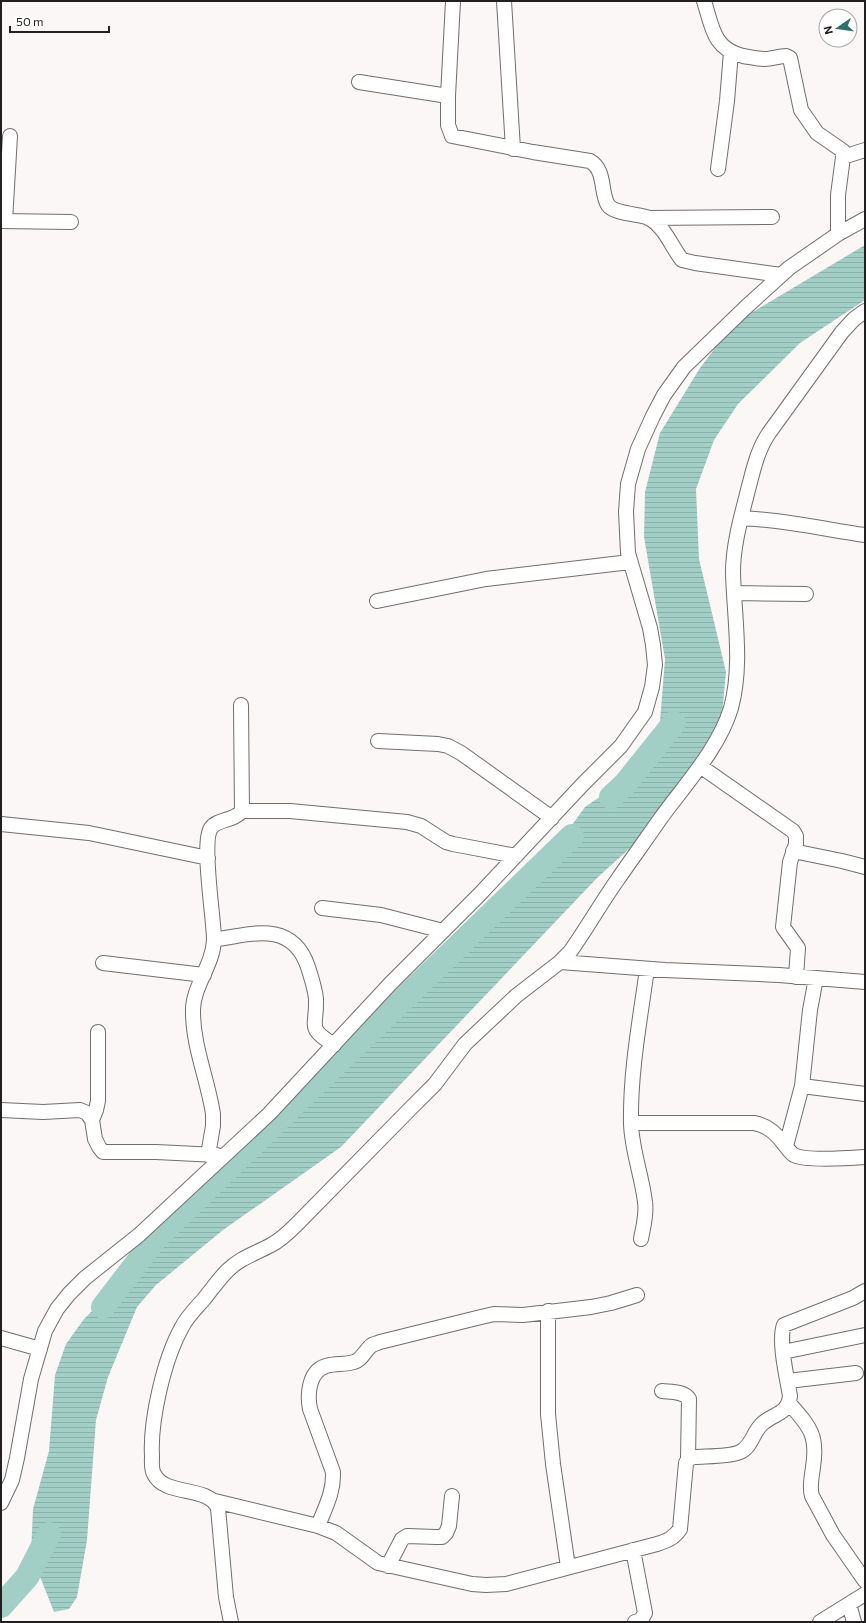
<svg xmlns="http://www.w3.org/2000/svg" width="866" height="1623" viewBox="0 0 866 1623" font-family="Commissioner,sans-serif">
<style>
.water{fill:url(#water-rules)}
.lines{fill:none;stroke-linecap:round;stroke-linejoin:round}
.river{stroke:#a1cec5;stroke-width:24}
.minor-casing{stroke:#726e6d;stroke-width:16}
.minor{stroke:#fff;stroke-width:14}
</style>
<defs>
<pattern id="water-rules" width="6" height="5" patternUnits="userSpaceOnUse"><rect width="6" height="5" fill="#a1cec5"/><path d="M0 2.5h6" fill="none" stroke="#8ab0a9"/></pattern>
</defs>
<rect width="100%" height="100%" fill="#fcf7f7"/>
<path class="water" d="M865 245V300L800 343 738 404 714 440 696 489 699 559 726 672 722 715 710 741 640 839 597 878 341 1147 223 1230 156 1285 137 1307 108 1377 96 1420 87 1540 77 1597 69 1609 54 1612 31 1554 33 1509 49 1451 55 1375 66 1344 84 1319 540 869 585 807 648 764 659 734 665 659 644 537 645 492 660 433 700 368 728 331 751 313Z"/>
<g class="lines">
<path class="river" d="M611 797 625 784 674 723
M103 1307 156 1238 572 836
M1 1606 27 1577 49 1534"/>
<defs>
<path id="minor" d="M453 1 448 96V125L452 136 533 152 590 161C606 170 600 192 608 205 614 214 640 214 649 218 665 227 671 246 682 260L695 263 781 275
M504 1 513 149
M704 1C712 26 713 49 743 56 750 57 758 59 765 59 772 59 779 56 786 56L790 58 801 110 817 133 843 151V157L838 195V234
M359 82 448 96
M843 157 865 150
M718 169 727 101 731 52
M648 218 772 217
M1 221 71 222
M5 221 10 136
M742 518C784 520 824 529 865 535
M734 593 806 594
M377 601 486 579 630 562
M378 741 438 744 448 746 461 753 552 818
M700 766 793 831 796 836V844L790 862 783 927 798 948 796 977
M242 811H290L407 822 421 826 446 842 453 844 516 856
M1 824 89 833 208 858
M793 851 842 861 865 867
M322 908 381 915 443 931
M214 940C251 934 292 920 308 967 311 977 315 988 316 999 317 1028 306 1027 334 1045
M560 962 665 970 779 975 865 982
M103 963 204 975
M802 1086 865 1094
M1 1110 43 1112 80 1110 87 1113 92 1120 95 1139 99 1147 103 1152H156L217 1155
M92 1120 96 1110 98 1101V1032
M631 1123H754C767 1125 776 1133 784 1144 787 1147 790 1153 794 1155 805 1161 851 1158 865 1157
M786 1146 802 1086 810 1010 816 978
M208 1155 213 1126V1114C208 1080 193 1047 193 1012 192 987 213 966 214 940 214 918 201 842 211 828 217 819 234 821 242 811L241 705
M641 1239C643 1227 647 1215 645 1202 642 1176 632 1151 631 1124 630 1072 640 1020 647 969
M548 1311V1414L553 1464 568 1567
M1 1338 40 1349
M783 1352 865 1335
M788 1381 856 1373
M662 1391C671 1392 684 1391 689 1399L688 1459
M789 1403C810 1427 818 1435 813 1467 812 1477 809 1486 812 1496L833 1535 865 1581
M215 1501 318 1526 336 1533 378 1563 472 1584 486 1585 506 1584 657 1544C667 1541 674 1538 680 1529L686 1463 688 1459 694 1457C707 1456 729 1457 740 1452 752 1447 753 1431 763 1423 775 1413 788 1414 790 1396 787 1378 778 1341 784 1325L853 1298 865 1291
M1 1503 12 1480 17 1458 31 1379 45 1331 57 1309 69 1294 85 1278 139 1235 269 1114 390 984 479 895 583 784 621 746 645 712 652 687 655 665 653 645 650 628 628 553 626 512 628 484 638 449 653 416 664 395 684 367 745 308 789 268 838 234 865 219
M318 1526C325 1508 334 1492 333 1472L310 1409C307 1394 309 1371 326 1366 335 1363 345 1365 354 1362 362 1360 365 1350 372 1345 374 1344 378 1343 380 1342L481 1317 494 1314 523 1315 591 1307 611 1303 637 1295
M633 1550 645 1613 641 1620 635 1622
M388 1566 402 1539 407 1536 436 1537H442L446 1533 449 1526 452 1496
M849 1604 854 1622
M231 1622 226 1597 218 1508C208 1485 165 1497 154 1474 151 1469 152 1461 152 1456 150 1420 164 1359 182 1327 187 1317 196 1308 204 1299 212 1289 219 1279 227 1271 241 1257 255 1254 271 1245 281 1240 289 1232 297 1224L408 1111 435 1084 465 1044 516 996 560 962 570 952C587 928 601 903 618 879 631 860 645 841 658 822 682 788 719 749 731 708 743 664 734 617 733 572 733 544 742 514 749 486 754 467 758 449 769 433L842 332 854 319 865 311
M820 1622 865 1594"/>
</defs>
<use href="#minor" class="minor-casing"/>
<use href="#minor" class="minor"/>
</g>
<rect width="866" height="1623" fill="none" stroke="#211f1f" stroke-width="4"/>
<g transform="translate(838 28) rotate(257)"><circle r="19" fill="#ffffff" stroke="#a6a5a5"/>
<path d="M0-3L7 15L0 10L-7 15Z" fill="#2b7167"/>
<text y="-6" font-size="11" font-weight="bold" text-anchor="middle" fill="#211f1f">N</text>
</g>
<path d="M10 26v6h99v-6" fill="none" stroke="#211f1f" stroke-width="2"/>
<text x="16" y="26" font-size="12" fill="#211f1f" stroke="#ffffff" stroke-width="3" paint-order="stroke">50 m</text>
</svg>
